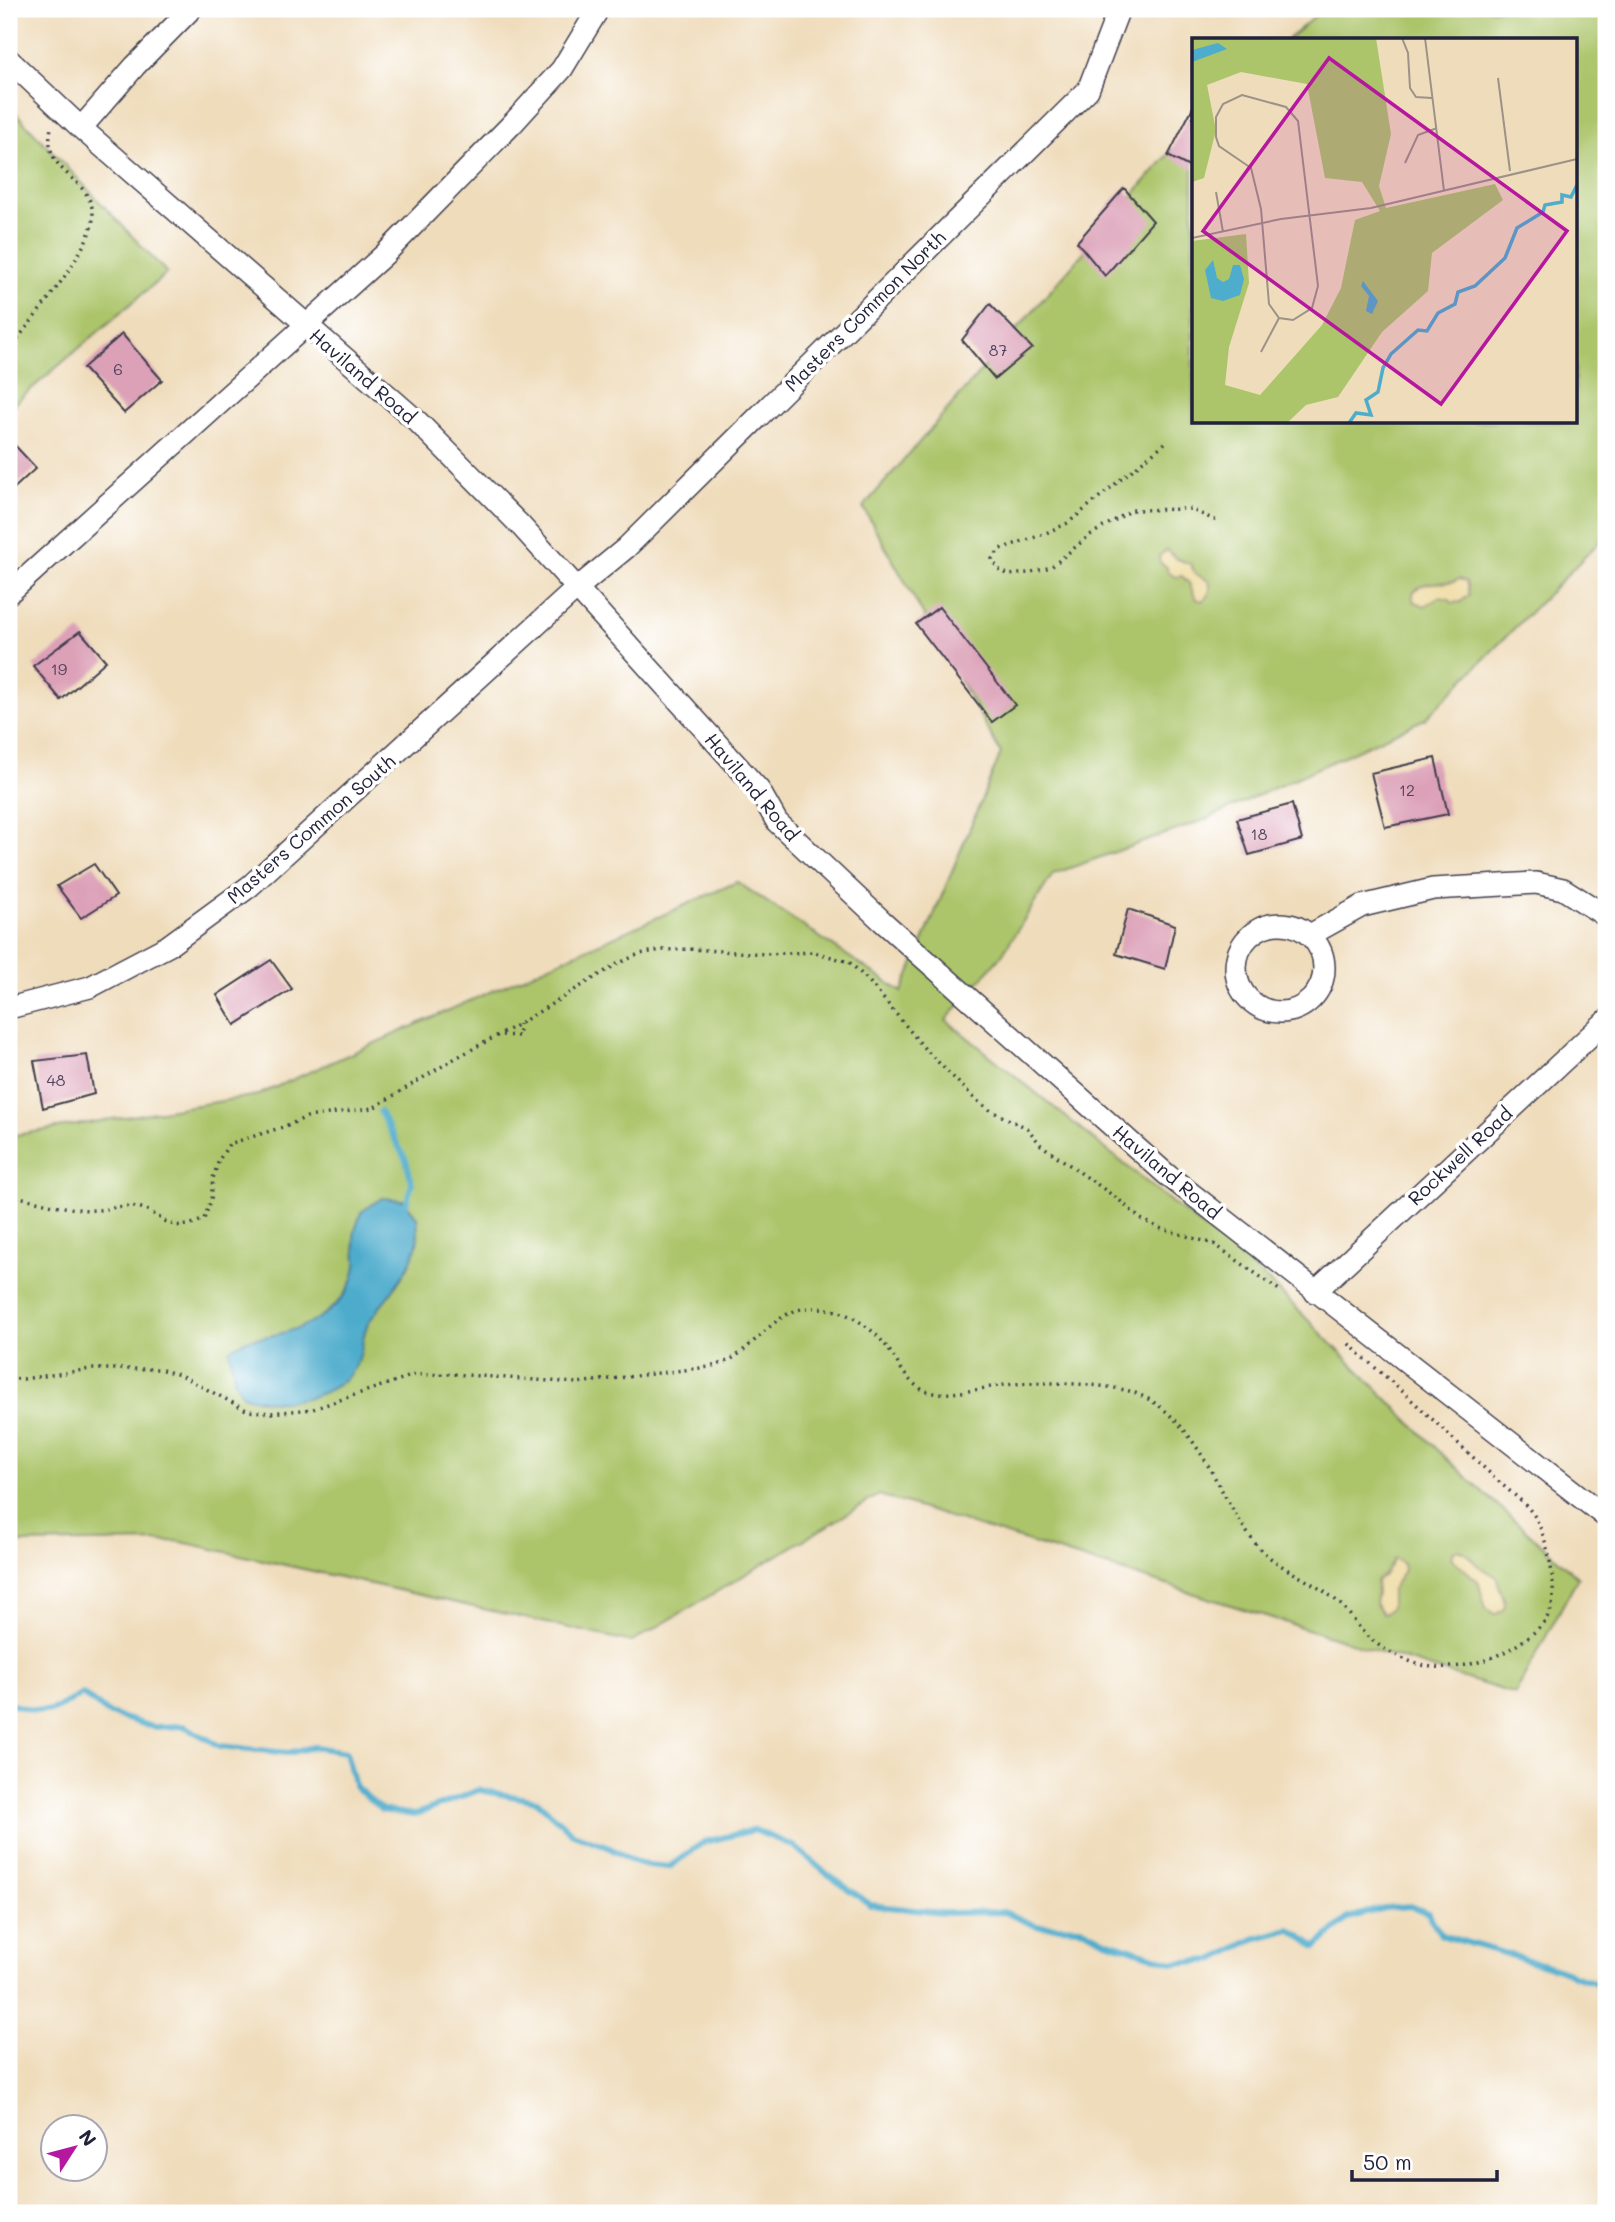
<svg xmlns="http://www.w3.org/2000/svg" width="1615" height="2222" viewBox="0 0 1615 2222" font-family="Mali,sans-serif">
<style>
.green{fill:#acc56b;stroke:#677453;stroke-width:2}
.sand{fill:#eeda9e;stroke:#887e6c;stroke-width:2}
.water{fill:#4eaccc;stroke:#386784;stroke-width:2}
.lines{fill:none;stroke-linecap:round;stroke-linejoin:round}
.stream{stroke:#4eaccc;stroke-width:6}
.building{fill:#dca0b7}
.minor-casing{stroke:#413e4e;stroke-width:24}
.path{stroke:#413e4e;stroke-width:3.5;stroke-dasharray:2 5;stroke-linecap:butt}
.minor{stroke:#fff;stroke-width:21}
.labels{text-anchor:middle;stroke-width:7;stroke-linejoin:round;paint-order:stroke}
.number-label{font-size:16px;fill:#50425a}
.street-label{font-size:19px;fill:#22223b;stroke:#fff}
.inset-river{fill:none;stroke:#4eaccc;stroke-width:3.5}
.inset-road{fill:none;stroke:#9d9288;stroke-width:2}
.view{fill:#b5179e;fill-opacity:0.15;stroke:#b5179e;stroke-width:3.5}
.inset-edge{fill:none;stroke:#22223b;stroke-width:3.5}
</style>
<rect width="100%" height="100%" fill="#fff"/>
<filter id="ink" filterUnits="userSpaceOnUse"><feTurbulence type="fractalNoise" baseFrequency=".0143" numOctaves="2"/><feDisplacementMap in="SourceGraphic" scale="14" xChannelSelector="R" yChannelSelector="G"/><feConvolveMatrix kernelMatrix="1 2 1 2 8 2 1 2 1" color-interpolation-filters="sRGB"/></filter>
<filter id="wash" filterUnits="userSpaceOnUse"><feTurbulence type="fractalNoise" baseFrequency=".00686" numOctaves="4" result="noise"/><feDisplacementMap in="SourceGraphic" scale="28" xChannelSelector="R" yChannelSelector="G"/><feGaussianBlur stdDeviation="1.57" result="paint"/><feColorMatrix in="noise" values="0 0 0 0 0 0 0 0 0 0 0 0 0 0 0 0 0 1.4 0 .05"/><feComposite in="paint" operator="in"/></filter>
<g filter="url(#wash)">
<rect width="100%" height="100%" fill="#efdcbb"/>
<path class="green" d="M1323 9H1606V535L1425 719 1202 821 1053 874 1001 956 946 1020 1269 1281 1454 1466 1578 1577 1515 1694 879 1495 632 1642 177 1541 9 1543V1136L258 1095 737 882 902 992 1001 753 863 507 1193 126V422H1575V40H1287Z
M9 106 167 273 9 408Z"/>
<path class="sand" d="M1167 550 1177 559 1191 564 1194 573 1209 581C1212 590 1209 596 1202 601L1196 599 1189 583 1182 576 1175 577 1168 572 1166 566 1160 563 1159 556Z
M1459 579 1466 581 1469 595 1461 602 1452 603 1449 599 1440 597 1425 606 1413 601V593C1425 577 1444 587 1459 579Z
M1458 1549 1466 1553 1477 1565 1497 1577C1498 1588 1505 1597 1505 1606L1502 1611 1494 1615 1486 1609 1478 1581 1451 1558 1453 1551Z
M1394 1559 1403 1564 1404 1570 1391 1591V1607L1386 1613H1382L1375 1603 1377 1593 1376 1581 1384 1575Z"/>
<path class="water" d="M382 1198 403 1200 417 1217C417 1225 419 1235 417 1244 410 1273 386 1297 369 1322 361 1334 364 1351 357 1363 339 1400 278 1409 242 1395L235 1382 229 1350C244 1337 257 1339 274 1335 306 1328 339 1312 352 1281 359 1262 355 1256 354 1238 354 1230 359 1220 361 1212Z"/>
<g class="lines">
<path class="stream" d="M380 1112 406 1160 412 1183 406 1204
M9 1704C48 1714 47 1715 82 1694L110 1714 153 1727 184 1726 220 1746 288 1753 314 1747 346 1752 355 1786 382 1810 414 1815 479 1790 537 1801 573 1834 604 1845 639 1864 669 1867 704 1842 754 1830 794 1846 827 1874 871 1905 942 1913 1004 1912 1036 1926 1081 1928 1106 1941 1174 1963 1213 1960 1254 1939 1290 1929 1316 1947 1348 1918 1384 1908 1411 1906 1428 1913 1441 1935 1555 1968 1606 1987"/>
</g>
<g id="blocks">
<path class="building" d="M1193 107V169L1168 156Z
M1124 188 1153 221 1105 276 1077 242Z
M990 304 1032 348 995 379 962 340Z
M122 334 162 380 124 413 83 368Z
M9 439 36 468 9 493Z
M939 607 1015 705 992 722 916 624Z
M80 631 106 661 61 700 33 666Z
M1435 758 1448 814 1385 827 1371 773Z
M1292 804 1302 840 1249 855 1237 819Z
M94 864 116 896 81 918 57 886Z
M1128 909 1175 925 1165 969 1116 954Z
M271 960 292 989 235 1025 217 995Z
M87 1055 94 1094 43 1108 34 1061Z"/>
</g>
</g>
<g filter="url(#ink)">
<use href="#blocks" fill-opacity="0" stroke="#413e4e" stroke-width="2"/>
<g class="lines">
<defs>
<path id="minor" d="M9 60 81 128 417 421 521 526 759 790 777 822 882 921 1166 1174 1606 1517
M81 128 135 66 191 9
M9 593 385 254 514 122 562 69 596 13V9
M1236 968a44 44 0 1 1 88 0a44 44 0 1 1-88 0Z
M1310 935 1362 906 1433 889 1536 883 1563 889 1606 916
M9 1008 90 987 168 946 250 886 576 589 626 548 1088 90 1119 9
M1315 1292 1606 1021"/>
</defs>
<use href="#minor" class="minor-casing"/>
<path class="path" d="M9 350C29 323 95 246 93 215 91 175 41 175 51 128
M1165 443 1068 523 1044 534 1000 549 992 559 998 569 1009 575 1028 573 1051 567 1090 535 1132 510 1190 509 1217 521
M502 1035 519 1036V1024
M9 1195C36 1200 62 1209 90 1210 103 1211 115 1206 128 1206 164 1207 162 1239 204 1219L211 1200 213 1178 219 1160 229 1144 283 1127 307 1117 373 1108 454 1059 519 1024 617 964 639 954 662 950 690 949 766 954 814 952 849 962 868 980 925 1049 975 1099 991 1111 1027 1128 1041 1145 1118 1199 1141 1219 1159 1228 1214 1244 1282 1292
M9 1378 23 1379 91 1369H159L180 1375 248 1411 271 1413 313 1409 414 1375 452 1374 577 1383 709 1367C720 1364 731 1361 740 1353 773 1327 787 1298 836 1311 852 1315 871 1328 882 1341 899 1360 906 1389 934 1393 957 1395 981 1388 1004 1385 1035 1381 1098 1383 1129 1391 1196 1411 1215 1493 1255 1543 1278 1571 1315 1580 1340 1604 1350 1613 1357 1626 1367 1636 1378 1646 1394 1655 1409 1661 1442 1675 1486 1664 1515 1646 1528 1638 1544 1626 1550 1612 1559 1589 1547 1537 1535 1517 1525 1501 1508 1491 1495 1478 1461 1446 1427 1414 1393 1383 1377 1369 1361 1356 1346 1341"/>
<use href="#minor" class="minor"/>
</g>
</g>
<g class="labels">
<g class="number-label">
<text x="998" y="356">87</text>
<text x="118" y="375">6</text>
<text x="59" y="675">19</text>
<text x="1407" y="796">12</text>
<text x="1259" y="840">18</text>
<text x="56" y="1086">48</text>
</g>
<g class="street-label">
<text transform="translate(865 311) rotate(-45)" y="7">Masters Common North</text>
<text transform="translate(363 376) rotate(41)" y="7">Haviland Road</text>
<text transform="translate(752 787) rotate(50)" y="7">Haviland Road</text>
<text transform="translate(311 829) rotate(-41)" y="7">Masters Common South</text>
<text transform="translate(1460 1156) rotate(-43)" y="7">Rockwell Road</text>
<text transform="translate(1167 1172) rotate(40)" y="7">Haviland Road</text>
</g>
</g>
<g transform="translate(1192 38)">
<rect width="385" height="385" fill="#efdcbb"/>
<path d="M0 0H184L199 96 187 148 194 170 303 146 311 162 240 215 236 253 190 294 146 359 114 367 95 385H0V203L54 196 57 245 37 309 33 347 68 357 130 287 149 250 163 182 188 173 170 144 133 140 115 46 49 34 15 47 24 92 12 140 0 144Z" fill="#acc56b"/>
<path d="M26 5 35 11 0 24V12ZM21 222 25 240 31 244 37 241 41 227H48L52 241 48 257 31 263 19 260 13 232ZM171 243 186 263 180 276 174 273 177 258 169 248Z" fill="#4eaccc"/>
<path class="inset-river" d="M157 385 164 375 179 377 174 362 186 354 191 330 199 316 226 292 235 293 246 275 263 266 266 254 283 248 313 220 325 190 351 174 353 167 370 164V157L379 159 385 147"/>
<path class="inset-road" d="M210 0 216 15 218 50 224 59 240 60M233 0 252 153M306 40 318 133M50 57 94 69 106 83 126 248 120 270 101 282 87 280 77 266 69 171 59 130 27 108 24 99V79L31 66ZM213 125 226 97 245 90M24 154 31 194M0 200 89 181 179 170 385 121M69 314 87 280"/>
<path class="view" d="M137 20 375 193 249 366 11 193Z"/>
<rect width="385" height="385" class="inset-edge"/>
</g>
<rect width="1615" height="2222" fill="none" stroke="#fff" stroke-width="35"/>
<g transform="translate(74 2148) rotate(54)"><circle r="33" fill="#ffffff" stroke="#a7a7b1" stroke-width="2"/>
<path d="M0-5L12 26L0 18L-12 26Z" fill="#b5179e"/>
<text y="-10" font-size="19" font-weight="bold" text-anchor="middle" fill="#22223b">N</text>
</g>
<path d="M1352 2170v10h145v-10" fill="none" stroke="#22223b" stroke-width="3.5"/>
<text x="1363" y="2170" font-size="21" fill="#22223b" stroke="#ffffff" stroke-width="5" paint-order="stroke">50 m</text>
</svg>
